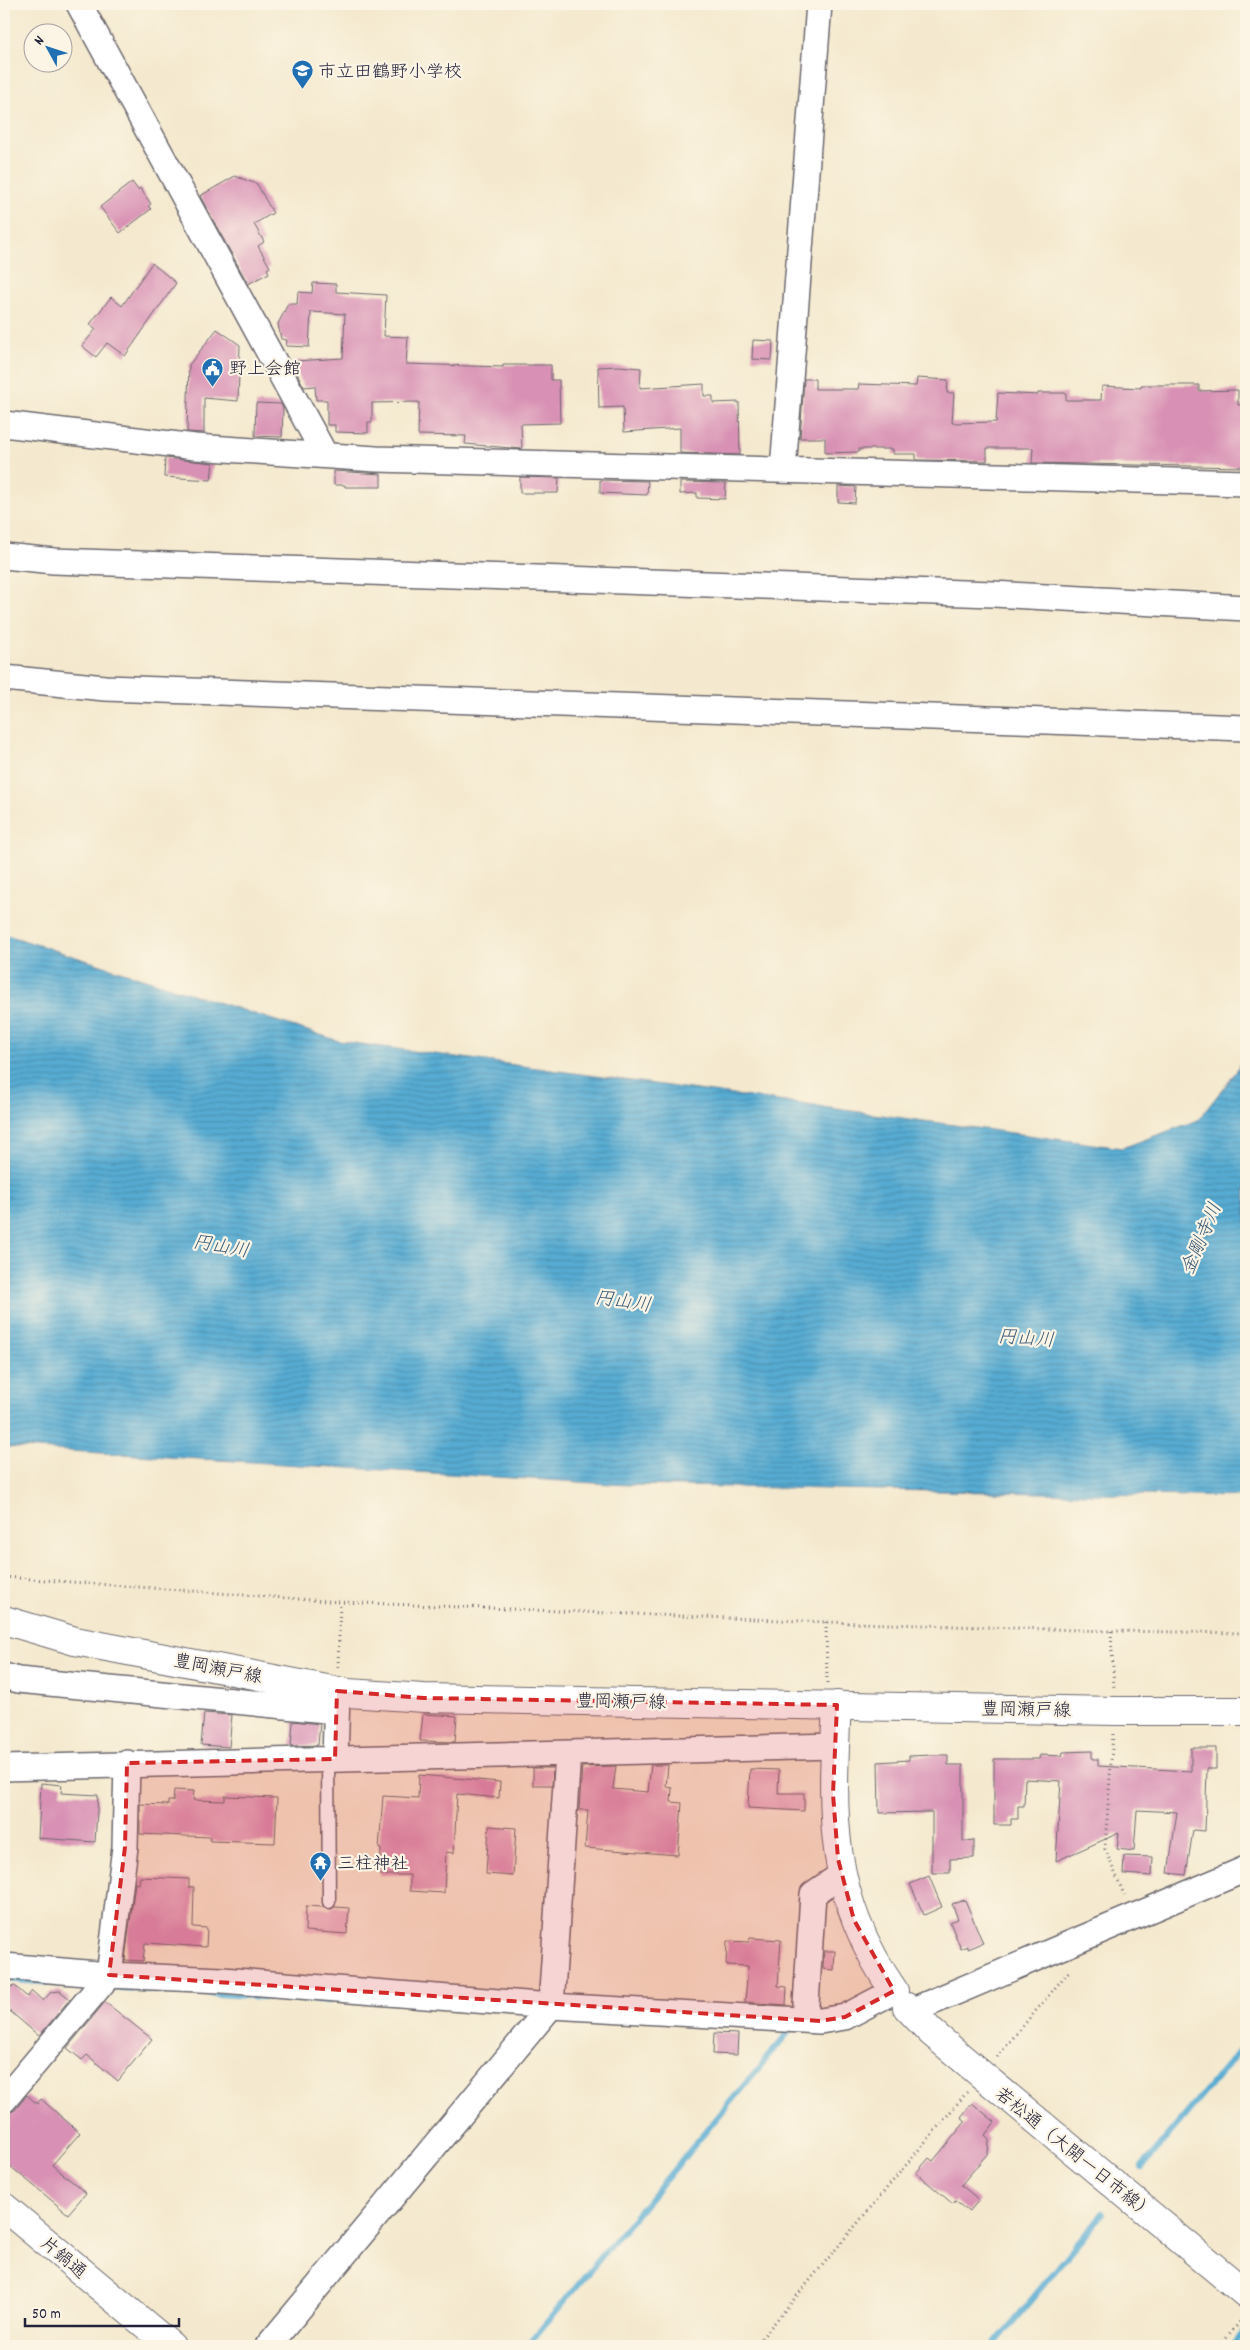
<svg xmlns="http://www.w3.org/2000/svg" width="1250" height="2350" viewBox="0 0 1250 2350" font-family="Dekko,'Klee One',sans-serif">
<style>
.water{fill:url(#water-rules);stroke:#3c6787}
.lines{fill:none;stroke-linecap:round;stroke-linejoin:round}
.stream{stroke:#57acd3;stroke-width:6}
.building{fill:#d890b4}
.service-casing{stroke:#6c686e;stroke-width:15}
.minor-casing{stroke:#6c686e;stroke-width:28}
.tertiary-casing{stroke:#6c686e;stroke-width:30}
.primary-casing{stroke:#6c686e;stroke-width:30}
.path{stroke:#6c686e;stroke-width:3;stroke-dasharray:1 4;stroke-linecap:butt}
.service{stroke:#fff;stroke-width:12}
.minor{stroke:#fff;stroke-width:25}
.tertiary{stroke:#fff;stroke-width:28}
.primary{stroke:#fff;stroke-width:28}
.marked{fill:#d62828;fill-opacity:0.2;stroke:#d62828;stroke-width:4;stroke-dasharray:10 6;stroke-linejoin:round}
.labels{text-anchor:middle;stroke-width:4.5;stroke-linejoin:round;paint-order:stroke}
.poi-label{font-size:18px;fill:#22223b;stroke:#fcf5e5;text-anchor:start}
.street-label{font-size:18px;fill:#22223b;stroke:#fcf5e5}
.water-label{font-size:19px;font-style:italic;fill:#375978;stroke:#fcf5e5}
</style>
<defs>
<pattern id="water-rules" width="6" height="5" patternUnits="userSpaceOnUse" patternTransform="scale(1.25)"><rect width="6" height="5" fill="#57acd3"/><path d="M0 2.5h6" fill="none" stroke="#488cac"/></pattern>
</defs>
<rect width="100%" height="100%" fill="#fcf5e5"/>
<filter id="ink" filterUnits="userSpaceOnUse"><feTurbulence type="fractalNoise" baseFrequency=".02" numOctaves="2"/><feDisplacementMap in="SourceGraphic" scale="10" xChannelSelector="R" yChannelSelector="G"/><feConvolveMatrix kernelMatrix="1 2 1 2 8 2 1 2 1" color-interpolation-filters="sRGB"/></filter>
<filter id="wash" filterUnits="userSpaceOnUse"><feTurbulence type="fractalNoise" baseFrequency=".0096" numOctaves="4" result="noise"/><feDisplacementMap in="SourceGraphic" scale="20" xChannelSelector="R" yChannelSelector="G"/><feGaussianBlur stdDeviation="1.12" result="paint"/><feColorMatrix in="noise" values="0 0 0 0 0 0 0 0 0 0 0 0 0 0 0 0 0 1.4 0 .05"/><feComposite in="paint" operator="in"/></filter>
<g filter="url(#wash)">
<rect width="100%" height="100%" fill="#f4e9ce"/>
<path class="water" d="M4 934 339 1041 1122 1148 1198 1120 1236 1072 1246 1051V1497L628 1485 4 1447Z"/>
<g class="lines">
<path class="stream" d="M4 1979 91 1986
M106 1987 330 2001
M872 2016 902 2004
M1142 2167 1246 2043
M527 2346 792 2028
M993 2346 1103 2213
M1231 2346 1244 2331"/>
</g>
<g id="blocks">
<path class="building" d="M235 176 257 184 273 213 254 224 264 242 258 246 270 267 267 269 269 273 248 284 200 196Z
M132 182 138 190 140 188 151 204 148 206 151 209 120 233 100 207Z
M152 263 176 283 125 356 107 343 96 357 82 346 96 329 90 324 111 297 122 306Z
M313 283 336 284V292L386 295 384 336 408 337 406 364 503 367V365H551V380H559L560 423 521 424 522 449 465 444 466 436 418 435 419 402 372 403V422H368V433L335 432V425H327V400H316L315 386 304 387 296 371 295 361 343 358 345 314 311 312 309 347 286 346 287 340 281 339 278 324 288 304H297L298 292 312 293Z
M217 329 240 345 238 401 204 398V433L187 432 189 365Z
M753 340 773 341 772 360 752 359Z
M619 366 641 368 640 388 704 384V396H713V403L739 402 740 455 680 453V428L624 432 623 407 599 408 598 367Z
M917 378 948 380 947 393H954L952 423 996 422 998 393 1038 395V393H1066V400H1101L1102 386 1141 388V385H1199V391L1238 390V405H1246V467L1032 463 1033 448H987V461L916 460V454H893V449H859V452L825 453V438H800L804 379H815V389H858L859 384 916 386Z
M256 403 281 404 283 409 282 437 255 436Z
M165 458 213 463 211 480 164 477Z
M334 471 381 474V487H345V485H334Z
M520 477 559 478 558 493H520Z
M600 480 648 481 647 495 600 493Z
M680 482 726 483 725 499 697 498V493L680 494Z
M838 486 856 487 855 503 838 502Z
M204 1713 232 1715 229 1747 201 1745Z
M423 1714 457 1716 455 1742 420 1741Z
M293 1721 320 1724 318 1745 291 1746Z
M1191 1748H1216V1769H1207L1205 1831 1193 1830 1186 1875 1168 1873 1177 1812 1137 1810 1134 1851 1117 1849 1119 1833 1056 1861 1061 1781 1025 1779 1024 1806H1018V1819H1011V1825H994V1759H1039L1040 1755 1062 1756 1063 1752 1092 1751V1759H1098V1766L1191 1771Z
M932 1755H948V1765H963V1841L974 1840V1858L950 1859V1873H932V1812L879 1813 878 1762 909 1760V1756Z
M651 1765H668L666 1787 672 1788 671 1802 682 1803 678 1855 585 1848 588 1810H579L582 1767 616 1766 613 1789 648 1792Z
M533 1768H553L552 1785H533Z
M750 1769 779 1770 778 1793H804V1811L748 1808Z
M419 1775 500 1782 499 1798 457 1794 454 1853 446 1852 444 1893 410 1891V1875H380L381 1849H379L383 1796 418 1798Z
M41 1783 62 1785 61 1793 98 1795 95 1842 38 1838Z
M174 1790 194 1791 193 1800 225 1801V1796L277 1798 275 1843 210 1841V1837L140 1834V1804L168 1805V1801H173Z
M489 1826 516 1828 513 1876 486 1874Z
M1124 1856 1153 1857 1152 1876 1123 1874Z
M929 1876 942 1907 924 1915 910 1884Z
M140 1877 189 1879V1887H194L193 1927 207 1928 206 1947 145 1943 143 1961 125 1960 135 1883 139 1884Z
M965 1900 983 1943 968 1949V1946L961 1949 950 1922 958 1919 952 1904Z
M306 1906 322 1907 329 1910 335 1907 349 1908 347 1934 305 1931Z
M750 1938 781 1940 778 1986 787 1987 786 2005 745 2002 748 1966 726 1965 727 1941 749 1942Z
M824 1951H835L834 1970 823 1969Z
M15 1986 27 1997 32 1991 43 2001 51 1992 60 1991 70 1999 39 2036 4 2006V1988Z
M105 2002 152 2039 118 2081 87 2055 82 2060 67 2048Z
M714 2033 738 2034 737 2055 713 2054Z
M27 2095 37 2104 41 2099 80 2133 52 2165 86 2193 68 2214 4 2161V2114L15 2110Z
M972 2103 995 2122 985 2135 989 2139 988 2153 961 2185 979 2200 969 2212 955 2201 953 2204 916 2173 929 2158 933 2161 966 2121 961 2117Z"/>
</g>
</g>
<g filter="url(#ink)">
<use href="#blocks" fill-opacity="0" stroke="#6c686e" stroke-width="1"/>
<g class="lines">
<defs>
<path id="service" d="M328 1759 329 1902"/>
<path id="minor" d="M79 4 325 455
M4 424 195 447 376 459 1246 483
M783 470 819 4
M4 556 54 561 993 594 1246 608
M4 678 105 688 1246 728
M4 1676 18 1680 336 1711
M335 1759 337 1694
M4 1768 835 1746
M4 1966 109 1975 222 1980 551 2006 820 2021 845 2017 894 1991
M911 2011 1246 1869
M805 2020 813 1894 841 1875
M4 2100 109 1975 125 1847 127 1763
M268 2346 551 2006 568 1754"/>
<path id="tertiary" d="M837 1705C831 1816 828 1895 894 1991
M907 2007 931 2032 982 2075 1246 2294
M4 2207 171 2346"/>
<path id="primary" d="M4 1620 75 1641 348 1693 424 1698 1115 1711H1246"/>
</defs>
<use href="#service" class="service-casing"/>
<use href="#minor" class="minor-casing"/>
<use href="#tertiary" class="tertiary-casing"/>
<use href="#primary" class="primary-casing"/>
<path class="path" d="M4 1577 340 1602 826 1622 1111 1631 1246 1633
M826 1622 827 1684
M1111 1631 1114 1688
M338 1667 340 1602
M1113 1734 1105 1849 1125 1897
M997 2057 1070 1970
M755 2346 967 2092
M1220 2346 1243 2318"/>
<use href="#service" class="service"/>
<use href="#minor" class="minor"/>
<use href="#tertiary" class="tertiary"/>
<use href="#primary" class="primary"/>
</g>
</g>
<path class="marked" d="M337 1691 424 1698 837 1705 833 1794 838 1859 854 1920 894 1991 845 2017 820 2021 109 1975 125 1847 127 1763 335 1759Z"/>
<defs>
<symbol id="school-pin" viewBox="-11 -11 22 30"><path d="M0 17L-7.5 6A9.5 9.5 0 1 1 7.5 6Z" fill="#1f6fb2" stroke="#fcf5e5"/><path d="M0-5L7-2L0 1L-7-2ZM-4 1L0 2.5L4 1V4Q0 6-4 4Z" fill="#fff"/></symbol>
<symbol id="civic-pin" viewBox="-11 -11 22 30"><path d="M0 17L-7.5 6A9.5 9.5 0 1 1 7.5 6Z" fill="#1f6fb2" stroke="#fcf5e5"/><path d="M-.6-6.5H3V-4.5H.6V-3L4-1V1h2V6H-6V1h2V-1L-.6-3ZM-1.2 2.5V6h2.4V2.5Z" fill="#fff"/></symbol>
<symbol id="temple-pin" viewBox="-11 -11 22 30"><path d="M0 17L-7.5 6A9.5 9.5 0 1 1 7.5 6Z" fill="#1f6fb2" stroke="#fcf5e5"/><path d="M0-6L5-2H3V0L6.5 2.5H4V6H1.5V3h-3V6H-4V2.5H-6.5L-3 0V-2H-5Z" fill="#fff"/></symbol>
</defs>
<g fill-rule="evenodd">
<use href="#school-pin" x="290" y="58" width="25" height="34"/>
<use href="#civic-pin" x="200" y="356" width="25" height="34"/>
<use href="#temple-pin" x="308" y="1850" width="25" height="34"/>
</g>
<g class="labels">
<g class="poi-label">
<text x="318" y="77">市立田鶴野小学校</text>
<text x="229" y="374">野上会館</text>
<text x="337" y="1869">三柱神社</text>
</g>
<g class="street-label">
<text transform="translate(218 1668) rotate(11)" y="6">豊岡瀬戸線</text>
<text transform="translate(621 1701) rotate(1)" y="6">豊岡瀬戸線</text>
<text transform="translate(1026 1709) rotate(1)" y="6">豊岡瀬戸線</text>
<text transform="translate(1075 2153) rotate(39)" y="6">若松通（大開一日市線）</text>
<text transform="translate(64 2257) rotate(40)" y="6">片鍋通</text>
</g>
<g class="water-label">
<text transform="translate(1200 1238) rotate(-67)" y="7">金剛寺川</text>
<text transform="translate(221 1245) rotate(10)" y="7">円山川</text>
<text transform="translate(623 1300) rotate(8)" y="7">円山川</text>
<text transform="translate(1026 1337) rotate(4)" y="7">円山川</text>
</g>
</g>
<rect width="1250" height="2350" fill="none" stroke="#fcf5e5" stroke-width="20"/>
<g transform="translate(48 48) rotate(310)"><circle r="24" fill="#fcf5e5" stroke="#a5a1a1"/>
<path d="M0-4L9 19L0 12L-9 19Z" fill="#1f6fb2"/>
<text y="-8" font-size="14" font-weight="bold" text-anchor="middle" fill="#22223b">N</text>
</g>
<path d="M25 2318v8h154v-8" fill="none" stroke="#22223b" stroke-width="2.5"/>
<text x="32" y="2318" font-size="15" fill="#22223b" stroke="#fcf5e5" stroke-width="4" paint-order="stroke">50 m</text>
</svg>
